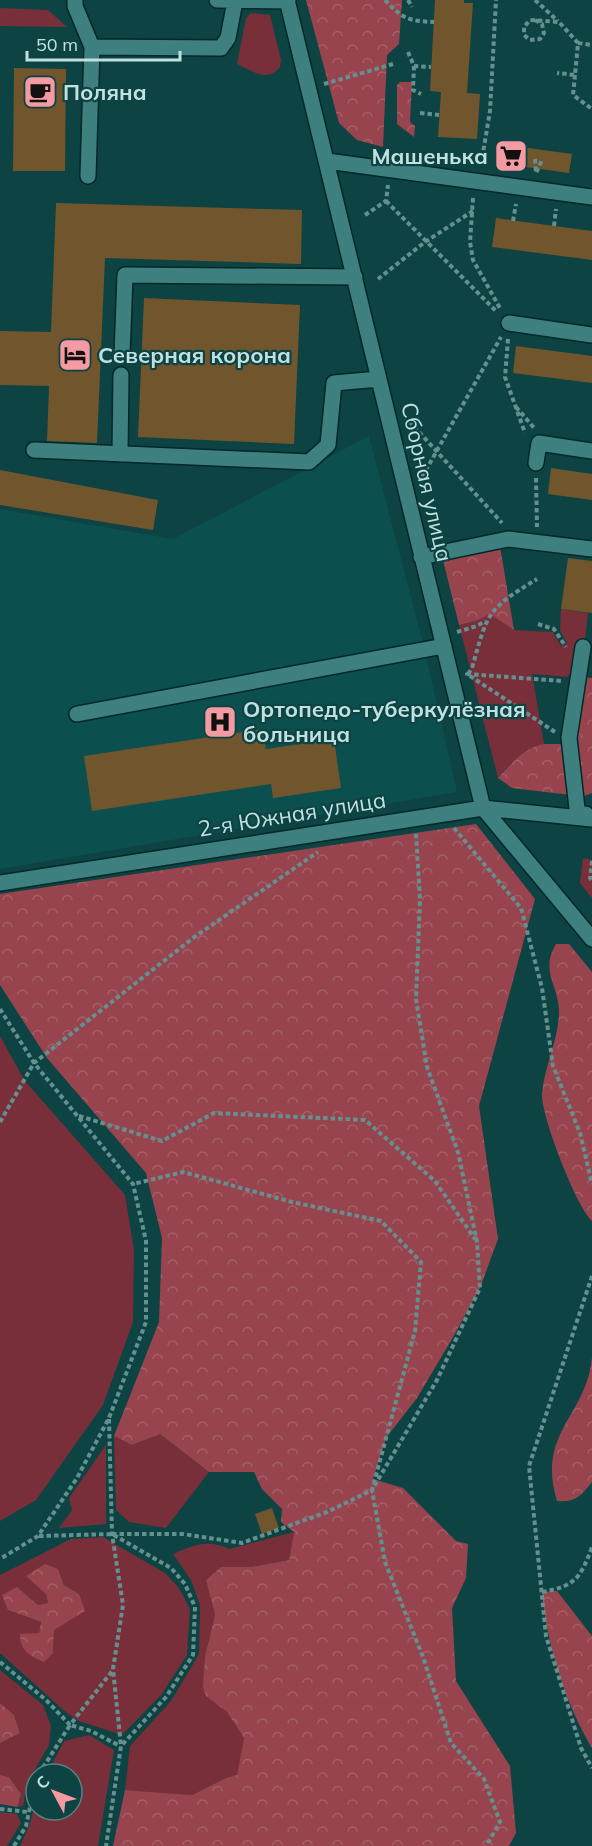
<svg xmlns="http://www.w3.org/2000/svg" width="592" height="1846" viewBox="0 0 592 1846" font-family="Mulish,sans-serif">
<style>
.built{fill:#0b4f4f}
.green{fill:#782f39;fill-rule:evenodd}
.forest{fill:url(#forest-crowns)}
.building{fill:#71552d}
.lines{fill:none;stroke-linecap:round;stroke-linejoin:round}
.minor-casing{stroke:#032828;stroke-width:18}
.path{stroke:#659090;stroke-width:4;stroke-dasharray:4.5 3;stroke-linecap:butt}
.minor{stroke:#3e8080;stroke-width:15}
.labels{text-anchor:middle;stroke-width:4.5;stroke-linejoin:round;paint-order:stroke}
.poi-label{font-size:22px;font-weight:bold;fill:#c1e1e0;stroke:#0d4343;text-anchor:start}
.street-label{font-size:22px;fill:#c1e1e0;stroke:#0d4343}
</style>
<defs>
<pattern id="forest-crowns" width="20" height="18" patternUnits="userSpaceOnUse" patternTransform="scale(1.5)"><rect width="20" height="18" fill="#97444e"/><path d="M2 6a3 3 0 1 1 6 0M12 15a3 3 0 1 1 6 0" fill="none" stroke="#a45f67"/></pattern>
</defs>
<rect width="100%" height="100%" fill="#0d4343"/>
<path class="built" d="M369 436 425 651 457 792 0 869V509L173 539Z"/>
<path class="green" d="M0 8 48 10 67 27 0 26Z
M251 13 270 15 281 60 280 67C268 83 252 71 237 64L246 18Z
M561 609 588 613C586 632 584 664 567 677L532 674 544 744C523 749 512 762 498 778L459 625 476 621 490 613 514 630 553 632 561 646 567 643 560 631Z
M583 858 592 860V898L580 883Z
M0 1036 25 1081 125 1195 134 1250 133 1322 103 1405 36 1500 0 1521Z
M160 1434 209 1472 166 1528 129 1522 116 1510 114 1436 132 1445Z
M106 1445V1524L59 1528 72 1510 69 1498Z
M294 1532 289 1560 251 1567H221L206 1580 215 1615 205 1656 206 1696 227 1712 244 1738 237 1776 226 1778 192 1795 125 1790 130 1746 171 1701 199 1654 200 1605 191 1580 173 1554C193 1545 208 1539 229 1549Z
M103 1537 165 1573 179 1588 190 1609 187 1655 162 1694 122 1735 79 1721 68 1714 0 1653V1575L71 1539ZM58 1569 64 1585 79 1594 54 1630 53 1653 39 1633 41 1622 8 1610 17 1587 38 1605 48 1603 46 1594Z
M0 1670 43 1705 51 1726 49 1745 27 1783 23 1806 17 1807 21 1794 9 1777 0 1775V1743L20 1733 14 1715 0 1703Z
M89 1735 114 1750 98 1846H20L29 1826 36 1802V1810H72V1774H47L64 1741Z
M0 1812 17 1814 21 1823 7 1846H0Z"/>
<path class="forest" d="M306 0H402L399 44 387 55 383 147 357 140 339 123Z
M400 82H412L410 122 415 126 414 137 397 124V85Z
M500 546 514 630 490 614 476 621 459 625 443 560Z
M584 677 592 678V793L582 797 575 742Z
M544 744H564L571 795 512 788 498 778C512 763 523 748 544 744Z
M476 824 535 899 479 1106 498 1239 480 1288 452 1339 417 1398 386 1438 373 1479 403 1488 456 1541 468 1544 466 1578 452 1608 456 1681 510 1766 516 1833 509 1846H113L125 1790 192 1795 226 1778 237 1775 244 1738 227 1712 206 1696 203 1687 205 1656 215 1615 206 1580 221 1567H251L289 1560 294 1532 281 1522 282 1509 262 1489 254 1472H209L160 1434 132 1445 114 1436 159 1322 162 1238 146 1173 47 1058 0 985V894Z
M556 944H569L592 972V1221C576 1206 541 1116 542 1094 544 1067 558 1041 559 1014 560 986 539 972 556 944Z
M592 1357V1482C581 1496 575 1503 557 1501 536 1432 587 1416 592 1357Z
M45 1564 58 1569 64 1585 79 1594 85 1611 54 1630 53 1653 44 1662C30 1656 20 1651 20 1634L39 1633 41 1622 8 1610 2 1595 17 1587 38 1605 48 1603 46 1594 26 1576Z
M557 1591 592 1636V1748C566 1705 546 1642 542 1592Z
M0 1703 14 1715 20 1733 0 1743Z
M0 1775 9 1777 21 1794 17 1807 0 1804Z"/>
<path class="building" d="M435 0H464V3H473L467 93 480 94 477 139 438 137 441 92 430 91Z
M14 68 66 69 65 171H13Z
M507 145 572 154 569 173 504 164Z
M56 203 302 210 301 264 105 258 97 443 47 441 49 386 0 385V331L51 332Z
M496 218 592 231V260L492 247Z
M144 298 300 305 294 444 138 437Z
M516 346 592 356V383L513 373Z
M551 468 592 474V500L548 494Z
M0 470 158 500 153 530 0 505Z
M568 558 592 561V613L561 609Z
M263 729 266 749 334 739 341 788 273 798 271 784 92 811 84 756Z
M272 1508 279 1528 262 1534 255 1514Z"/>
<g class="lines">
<defs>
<path id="minor" d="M75 0V6L92 47 88 176
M217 0 288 1
M287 0 483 808 592 939
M92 47 221 48 228 38 235 1
M327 161 592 197
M509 323 592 335
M122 355 125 275 355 277
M34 450 309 462 328 445 334 383 379 379
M120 454 121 375
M536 463 539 443 592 451
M421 557 508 539 592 549
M583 647 569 738 578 817 586 814
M77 714 444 646
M0 883 483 808 592 819"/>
</defs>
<use href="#minor" class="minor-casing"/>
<path class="path" d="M385 0C403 19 408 21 434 22
M408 0 412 7
M535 0 558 21
M535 20 542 24 544 33 540 39 530 40 524 35V27L530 20 559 22 578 43 575 75 557 73
M578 43 592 45
M408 52 414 66 431 67
M414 66 413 90 421 94
M575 75 573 95 592 109
M324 84 393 64
M420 113 439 115
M535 159 536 173 542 160
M481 165 490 111 496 0
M473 198 470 242 473 260 501 310
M386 201 497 312
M365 215 386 201 388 185
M513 221 516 204
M554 226 556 209
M378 279 425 242 473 211
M508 339 505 377 525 433
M516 407 535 429
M409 421 502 523
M422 477 501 337
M536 478 537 527
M538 624 554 629 566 647
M457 632 477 626 485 621
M468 674 472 668C488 612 486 610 537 579
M555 732 467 674 562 681
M454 828 521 908 542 988 553 1066 580 1133 592 1184
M416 834 420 899 416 999 427 1067 458 1152 477 1242 480 1288 437 1380 372 1490 385 1562 423 1657 451 1743 484 1779 500 1822 486 1846
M592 861 590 878 592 881
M0 1009 34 1063 133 1184 146 1241V1322L109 1418 77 1478 38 1536 0 1559
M79 1116 162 1141 214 1113 365 1120 435 1181 475 1239
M0 1122 34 1063 193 938 318 852
M592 1276 529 1466 546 1636 581 1748 592 1768
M109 1419 112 1534 123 1605 113 1669 121 1746
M112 1534H183L242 1543 327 1512 372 1490 415 1331 421 1262 381 1221 292 1202 183 1172 133 1184
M39 1536 112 1534 171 1568 185 1584 195 1607 193 1655 166 1697 121 1746 106 1846
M542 1592C575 1586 580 1579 592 1547
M0 1662 46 1700 70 1725 113 1670
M39 1774 70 1725 91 1731 120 1746
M0 1809 28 1812
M14 1846 26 1826 36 1779"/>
<use href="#minor" class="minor"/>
</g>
<defs>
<symbol id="cafe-square" viewBox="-11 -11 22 22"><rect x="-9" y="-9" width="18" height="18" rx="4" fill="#f49aa2" stroke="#0d4343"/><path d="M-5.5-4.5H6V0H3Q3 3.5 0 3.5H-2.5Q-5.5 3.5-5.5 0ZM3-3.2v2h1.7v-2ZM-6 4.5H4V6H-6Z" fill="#111"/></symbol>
<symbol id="supermarket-square" viewBox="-11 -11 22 22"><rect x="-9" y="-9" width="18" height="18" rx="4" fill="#f49aa2" stroke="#0d4343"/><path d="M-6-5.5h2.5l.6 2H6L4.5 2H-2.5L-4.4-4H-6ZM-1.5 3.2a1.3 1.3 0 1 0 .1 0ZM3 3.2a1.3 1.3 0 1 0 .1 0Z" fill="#111"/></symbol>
<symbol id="hotel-square" viewBox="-11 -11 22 22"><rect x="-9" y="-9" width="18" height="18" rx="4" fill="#f49aa2" stroke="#0d4343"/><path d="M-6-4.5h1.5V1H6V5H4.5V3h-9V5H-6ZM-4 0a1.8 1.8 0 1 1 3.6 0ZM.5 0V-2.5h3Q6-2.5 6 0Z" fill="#111"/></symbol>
<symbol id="hospital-square" viewBox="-11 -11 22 22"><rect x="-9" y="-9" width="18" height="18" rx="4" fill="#f49aa2" stroke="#0d4343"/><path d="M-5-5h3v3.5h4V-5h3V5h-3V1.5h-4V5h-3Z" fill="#111"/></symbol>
</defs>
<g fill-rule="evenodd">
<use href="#cafe-square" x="21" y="73" width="38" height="38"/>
<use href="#supermarket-square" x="492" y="137" width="38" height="38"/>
<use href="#hotel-square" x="56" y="336" width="38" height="38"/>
<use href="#hospital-square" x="201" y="703" width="38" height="38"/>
</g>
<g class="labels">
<g class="poi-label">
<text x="63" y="100">Поляна</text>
<text x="488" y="164" text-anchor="end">Машенька</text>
<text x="98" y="363">Северная корона</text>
<text x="243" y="717">Ортопедо-туберкулёзная<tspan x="243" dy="25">больница</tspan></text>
</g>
<g class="street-label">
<text transform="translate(427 482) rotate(77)" y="8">Сборная улица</text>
<text transform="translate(292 814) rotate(-9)" y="8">2-я Южная улица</text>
</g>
</g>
<g transform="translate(54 1792) rotate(311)"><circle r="28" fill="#0d4343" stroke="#558282" stroke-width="1.5"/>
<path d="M0-4.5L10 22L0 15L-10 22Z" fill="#f49aa2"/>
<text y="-9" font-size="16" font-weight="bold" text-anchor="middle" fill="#c1e1e0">С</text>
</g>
<path d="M27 51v9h153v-9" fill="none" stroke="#c1e1e0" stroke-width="3"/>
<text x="36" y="51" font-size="18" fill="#c1e1e0" stroke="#0d4343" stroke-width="4.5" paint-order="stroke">50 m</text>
</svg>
